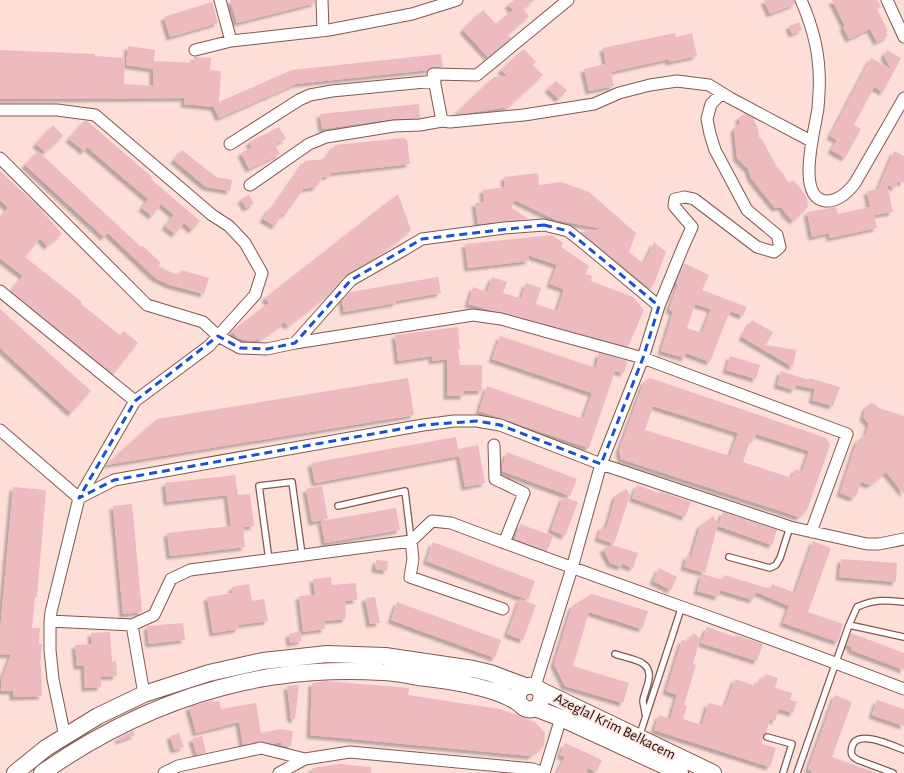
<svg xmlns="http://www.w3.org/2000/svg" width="904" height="773" viewBox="0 0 904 773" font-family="'Alegreya Sans',sans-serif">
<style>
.building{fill:#ecbabf;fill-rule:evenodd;filter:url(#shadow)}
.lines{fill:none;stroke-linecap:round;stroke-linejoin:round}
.lane-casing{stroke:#835850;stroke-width:8}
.street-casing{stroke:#835850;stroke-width:13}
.secondary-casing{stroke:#835850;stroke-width:18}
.lane{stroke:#fff;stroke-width:5.5}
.street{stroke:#fff;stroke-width:11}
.secondary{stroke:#fff;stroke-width:16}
.marked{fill:none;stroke:#1d4ed8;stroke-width:3;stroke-dasharray:8 5;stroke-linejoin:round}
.labels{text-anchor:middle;stroke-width:3;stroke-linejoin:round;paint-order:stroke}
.street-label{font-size:15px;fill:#21100d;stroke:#fddfd8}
</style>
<defs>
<filter id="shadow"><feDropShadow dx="-3.5" dy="3.5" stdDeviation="1" flood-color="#0004"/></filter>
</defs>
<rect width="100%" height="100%" fill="#fddfd8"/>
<path class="building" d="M230 0H315V3L237 23Z
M514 0H534L523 9 529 16 507 35 511 38 488 57 463 30 483 10 496 24 513 10 508 5Z
M764 0H794L795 4 770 14Z
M832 0H877L881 7 877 9 888 31 886 32 888 36 877 42 870 29 849 39 843 27 845 26Z
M212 2 218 23 170 37 164 17Z
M799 22 802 30 792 34 789 26Z
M675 33 676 37 692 33 697 56 669 62V59L611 72 614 86 589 91 584 69 606 64 603 48Z
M128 46 155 50 154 61 194 63V57L211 58 210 70 221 71 219 102 292 70 441 54 443 67H433L428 70 296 84 219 118 214 107 184 104 185 98 0 99V50L95 54V56L125 58 124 84 153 86V64V69L126 65Z
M524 49 536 62 533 65 543 75 508 107 454 115 494 77 507 76 501 70Z
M887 50 901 58 883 92 874 87 854 125 861 129 845 158 831 150 837 140 830 136 871 58 891 69 884 56Z
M556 81 567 90 559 99 548 89Z
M419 104 420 118 393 119 322 129 320 114Z
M745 114 753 118 758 128 759 137 763 141 777 167 783 173 788 182 794 181 802 190 807 199 808 207 793 221 785 213 782 207 775 208 751 178 748 169 737 158 734 129 740 123 739 117Z
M84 121H87L152 177 151 179 200 221 192 230 184 223 175 234 165 226 174 215 161 204 152 216 142 208 148 199 87 147 84 151 69 139Z
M53 125 63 136 45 152 36 144Z
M279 127 286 139 275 144 280 154 249 169 241 153 252 147 249 142Z
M404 138 407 140 410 164 331 173 329 176 323 177 316 187 303 189 285 215 283 213 275 226 263 219 270 207 272 209 305 161 325 159 335 145Z
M182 150 216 177 232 180 230 191 206 187 174 160Z
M38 151 141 247 143 246 161 263 158 266 179 276 181 270 209 278 204 294 170 285 155 278 108 233 104 237 25 165Z
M894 151 904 156V183L898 181 895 188 887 185 893 212 874 215 877 228 830 238 829 233 812 237 807 212 836 207 838 214 870 207 867 191 878 189Z
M0 171 39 207 62 234 47 246 40 238 25 257 82 302 81 304 120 335 124 331 138 343 113 374 11 291 23 276 0 258V217L8 208 0 200Z
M538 173 539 185 562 182 589 192 636 233 629 252 644 264 654 242 666 252 654 284 648 287 580 232 604 229 556 220 515 200 511 207 528 219 478 224 475 203 484 202 483 190 505 187 504 177Z
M398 194 411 230 373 259 347 274 330 293 288 326 284 322 261 339 250 341 238 338 232 331 269 303 265 298Z
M249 195 254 204 246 208 241 199Z
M552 235 563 243 561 247 589 266 586 274 592 276 591 281 633 297 644 310 628 347 468 304 473 287 487 292 492 277 507 282 503 293 521 299 526 283 541 288 536 304 557 311 564 289 550 284 557 265 528 255 529 261 468 268 465 244Z
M684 263 709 275 702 290 747 307 743 316 731 311 729 316 728 315 710 362 686 353 685 358 661 351 673 312 669 309 678 284 676 283ZM695 304 711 309 702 333 687 328Z
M438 277 441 293 396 301V303L344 312 342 300 350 292Z
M0 309 91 391 71 413 0 348Z
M752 320 773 332 766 345 796 350 793 367 742 337Z
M458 327 460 349 458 350 460 365H482V391H464V396H447V359L432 361V356L398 361 395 335Z
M500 336 596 368 599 353 627 361 624 373 615 371 589 448 479 411 487 386 583 419 592 393 492 359Z
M730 356 760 365 756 379 726 370Z
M781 371 809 380V378L840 387 833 406 812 400 815 389 796 385 794 390 777 385Z
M408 378 414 415 106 465 157 419Z
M650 378 826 438 830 445 807 510 799 517 621 459 619 450 644 382ZM653 406 738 433 730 456 645 430ZM756 434 809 451 802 472 795 469 792 478 743 462 751 438 755 439Z
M871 403 876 405 879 408 904 416V494L886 472 870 485 861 482 857 494 853 498 840 493 857 441 866 434 869 424 863 417 866 407Z
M456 437 459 456 315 483 311 463Z
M478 445 485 483 465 487 458 449Z
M507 452 577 479 570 496 502 471V467Z
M235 475 238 495 250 494 254 526 243 527 245 547 170 556 167 533 231 526 227 495 167 502 165 483Z
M637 485 659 493V491L691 502 685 517 632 498Z
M322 486 328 519 312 522 306 489Z
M13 487 46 490 37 597H35L32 628H40L39 644H42L40 665H41L42 696 13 697V691H1V681L11 655 0 654V632Z
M626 489 630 495 614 544 598 538 602 526 606 529 616 495Z
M563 497 578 502 565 536 551 530Z
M132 504 142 612 123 614 113 506Z
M396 508 400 530 325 543 321 521Z
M723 512 777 530 772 545 718 526Z
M713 516 718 524 705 573 684 567 687 555 691 557 700 526Z
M520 524 553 536 547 551 515 539Z
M813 541 831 548 808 612 843 624 838 642 783 623 789 606 756 592 753 600 720 590 718 597 697 591 702 574 723 580 724 575 770 589 772 584 795 593Z
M433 542 535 581 528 600 426 561Z
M612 545 638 553 633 568 622 564 621 567 610 563 603 549Z
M841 559 897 563 896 582 839 577Z
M376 560 388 561 387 571 375 569Z
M659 568 677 577 671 590 653 581Z
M331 577 332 585 356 583 357 600 345 601 346 619 324 621 325 629 303 632 299 596 315 595 313 579Z
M249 584 252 601 264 599 268 621 238 625 239 629 213 633 207 597 233 593 232 587Z
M592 594 648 611 642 629 589 612 573 666 629 683 623 703 565 686 554 664 572 606Z
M375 597 380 623 370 624 365 598Z
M520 599 536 605 523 640 507 634Z
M397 602 501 640 495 658 391 620Z
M183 623 185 640 149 644 147 626Z
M707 627 735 637V635L763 644 757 661 701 643Z
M300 631 302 641 290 643 289 634Z
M110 632 112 662 116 661 117 676 101 677V687L85 688 84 666H77L75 645 92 644 91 633Z
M694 633 700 639 693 664 696 665 684 705 687 706 683 719 702 725 708 703 725 707 735 679 756 686 759 679 763 680 765 674 778 678 775 688 792 693 790 700 797 702 793 713 779 709 775 721 770 719 766 733 763 735 762 744 776 748 770 767 654 730 659 715 670 719 677 695 666 691 682 640 687 641Z
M851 633 904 653V670L851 650 852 647 846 645Z
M326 681 409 688 408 695 500 709 535 722 545 733 544 746 531 756 310 735 312 683Z
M299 685 295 719H291L287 686Z
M835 695 852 702 832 757 874 772V773H811L812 771 808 769Z
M213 700 214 702 219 701 221 709 256 703 261 733 280 729 293 731 291 746 281 745V742L272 744 262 741 243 745 239 722 196 733 189 707Z
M877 700 904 709V726L872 715Z
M133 731 135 735 119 741 118 738Z
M179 733 184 747 174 750 170 736Z
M202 736 206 753 197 755 192 739Z
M565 743 602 760 596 772 588 768 585 773H557L565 757 560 755Z
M339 764 371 767V773H313L312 768Z"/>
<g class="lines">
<defs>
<path id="lane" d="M338 506 405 491 411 540
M729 557 770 568 776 565 780 558 790 527
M269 560 259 486 292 482 302 555
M849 625 904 637
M615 654C623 657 636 659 642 663 657 672 644 690 643 701 643 705 645 709 645 713
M639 737 682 606
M767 737 792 744 783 773
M797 773 849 625 857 607C875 599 885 600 904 602
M893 773 858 760C852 757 850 754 852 747 856 728 893 746 904 750"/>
<path id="street" d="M220 0 231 41
M322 0 323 30
M568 0 477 75 433 74 442 121 450 122 524 115 594 104 619 93 650 85 677 81 709 85 730 98 811 141
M801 0C811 23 818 46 819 71 820 82 819 96 818 108 816 126 795 197 825 201 838 202 848 192 855 183L904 98
M887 0 904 37
M195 50 231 41 329 30 412 14 457 0
M0 110H57L95 115 212 215 229 226 245 243 262 273 255 295 209 346 135 401 79 498 0 430
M230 144 299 100 310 95 332 91 435 81
M0 158 147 305 203 322 218 336 240 348 267 349 295 343 473 315 501 319 643 358 847 434 811 532
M250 185 309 144 326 137 394 126 420 125 442 121
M0 291 135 401
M295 343 351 280 400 252 422 239 504 228 544 225 568 231 587 246 659 306
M494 445 495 479 524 493 504 543
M503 609 410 577 413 559 411 541 432 521 451 523C602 580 754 631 904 689
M50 621 132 625 154 615 171 579 190 570 411 541
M132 625 144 694
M535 686 572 568 601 464 643 358 659 306 683 247 692 227 674 206 675 199 685 197 694 199 757 247 774 252 780 247 777 235 747 210 715 150 710 134 707 119 711 104 722 93
M65 737 53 679 50 650V621L51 612 79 498 114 480 423 425 454 421H477L500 425 601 464 790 527 867 544H879L904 539
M164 773 178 766 261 748 305 759
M279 773 305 759 350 752 533 769 544 773 561 718"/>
<path id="secondary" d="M540 690 713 773
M535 708 561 718 680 773
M15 773 46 748 98 716 144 694 209 673 263 661 327 654 385 656 473 669 490 673 525 686
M42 773C103 730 171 698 244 682 255 680 266 677 277 676 312 671 347 670 382 672 394 672 407 675 418 677 438 679 459 682 478 687 491 690 506 695 517 702 521 704 522 708 527 709 539 712 544 699 540 690 529 680 514 689 519 703"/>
</defs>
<use href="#lane" class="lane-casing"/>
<use href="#street" class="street-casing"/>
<use href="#secondary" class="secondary-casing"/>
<use href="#lane" class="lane"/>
<use href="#street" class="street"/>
<use href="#secondary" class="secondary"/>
</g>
<path class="marked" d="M544 225 568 231 659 306 643 358 601 464 500 425 477 421 423 425 114 480 79 498 135 401 218 336 240 348 267 349 295 343 351 280 422 239Z"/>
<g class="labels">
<g class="street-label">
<text transform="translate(615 726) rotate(26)" y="5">Azeglal Krim Belkacem</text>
</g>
</g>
</svg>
